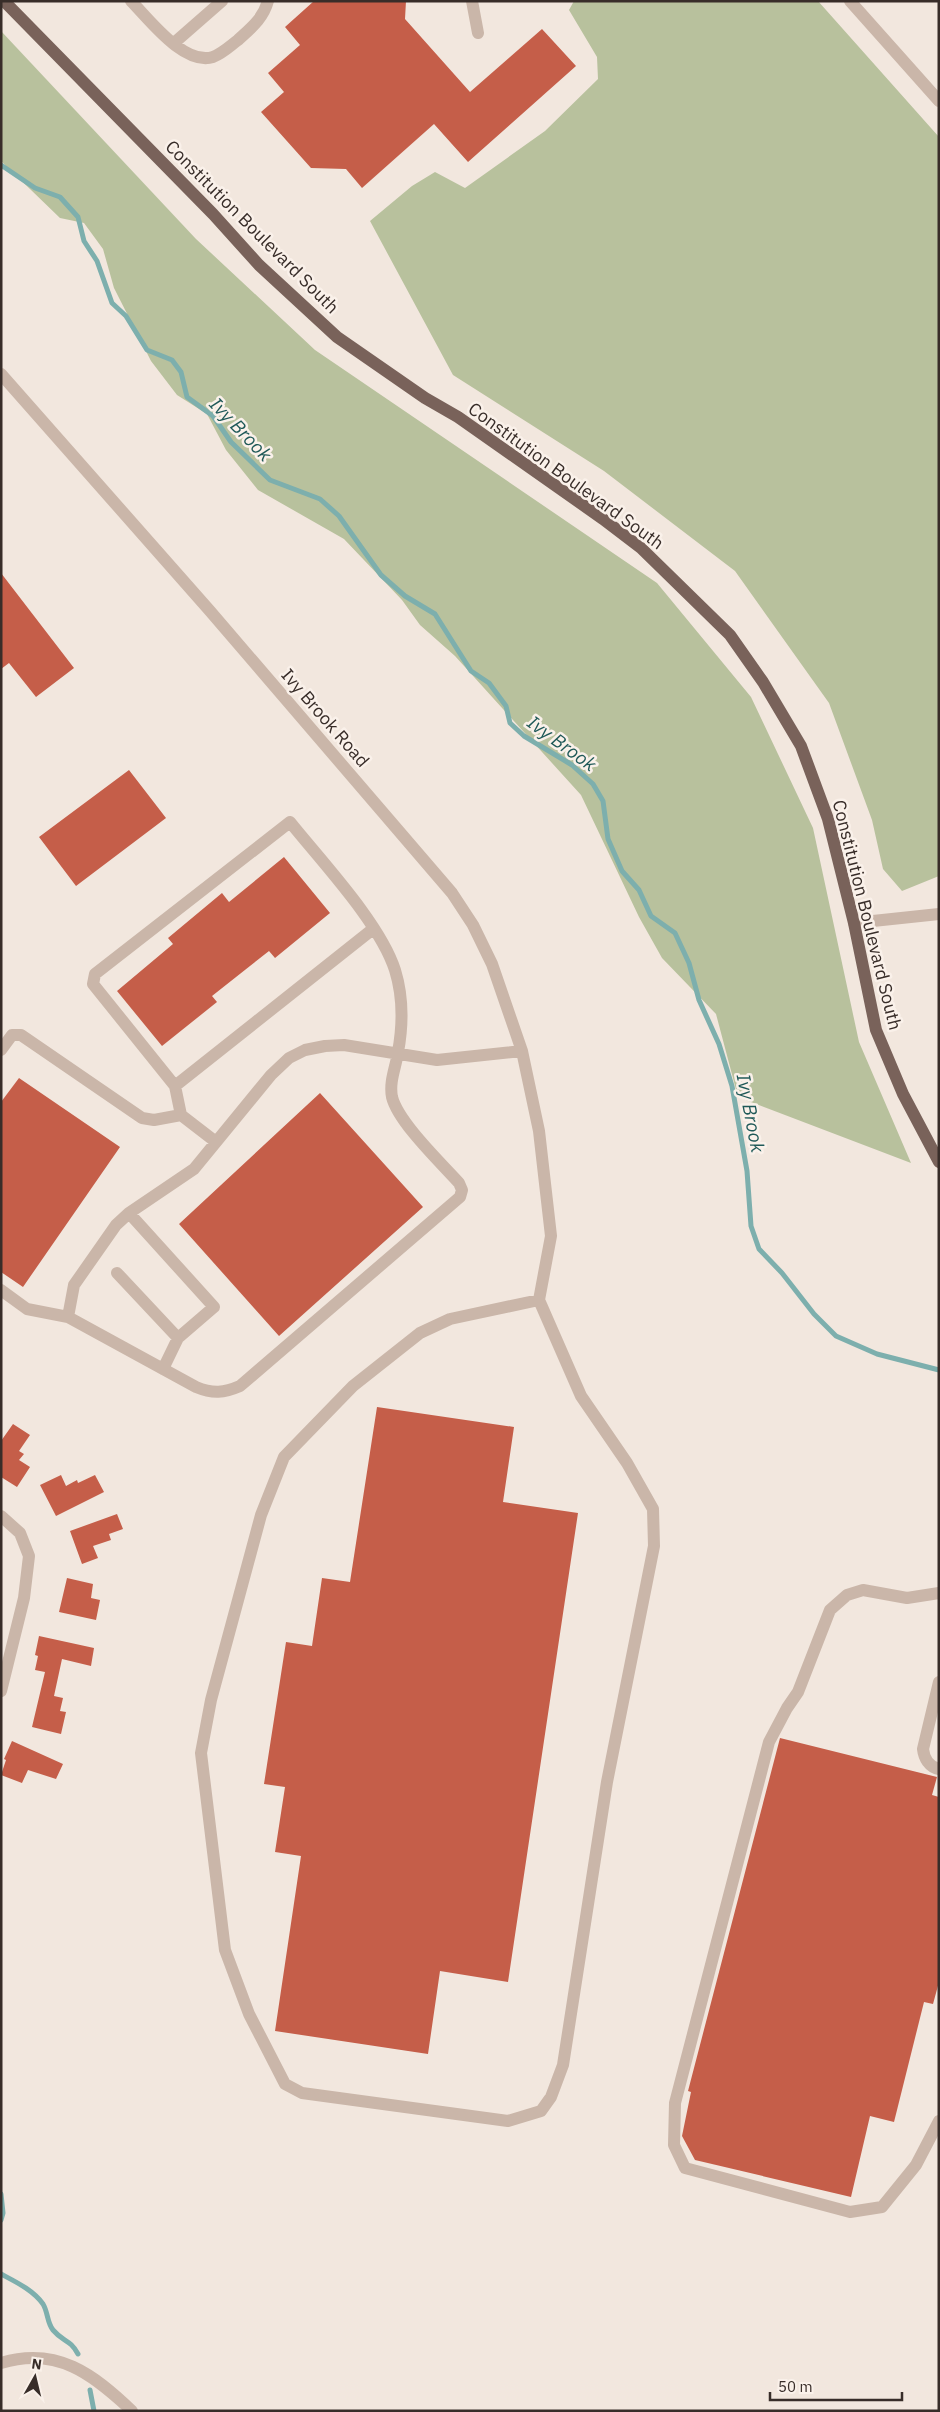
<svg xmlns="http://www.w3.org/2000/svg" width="940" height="2412" viewBox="0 0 940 2412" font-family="'IBM Plex Sans',sans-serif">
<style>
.green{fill:#b8c19d}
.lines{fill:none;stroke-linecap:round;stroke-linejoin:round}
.stream{stroke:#7dafad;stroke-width:5}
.building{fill:#c55e49}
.minor{stroke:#cab6a9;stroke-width:12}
.major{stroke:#79625a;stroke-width:12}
.labels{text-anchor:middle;stroke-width:5;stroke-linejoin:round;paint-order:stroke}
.street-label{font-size:18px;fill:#382d29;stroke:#faf1ea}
.water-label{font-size:19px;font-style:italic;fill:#1f5958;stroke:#faf1ea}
</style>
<rect width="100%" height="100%" fill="#f2e7de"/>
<path class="green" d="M574 1H818L939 137V876L902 891 883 869 872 820 829 703 735 571 604 471 453 375 370 221 412 186 435 172 465 188 545 131 598 79 597 57 569 10Z
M1 31 196 239 315 350 657 583 751 697 813 828 859 1042 911 1163 738 1097 716 1014 662 958 639 917 581 795 455 656 420 625 402 600 344 539 258 490 226 450 207 414 177 395 151 361 114 288 103 249 84 223 60 218 1 161Z"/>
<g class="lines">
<path class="stream" d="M1 165 35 188 60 197 78 217 84 241 97 261 112 303 126 316 147 350 172 360 181 372 187 397 213 416 231 442 270 480 320 499 339 516 381 575 405 596 435 614 471 671 489 683 506 706 510 723 524 736 572 765 593 784 603 801 608 839 622 871 639 890 651 916 675 933 689 963 699 1000 719 1044 732 1086 747 1171 751 1226 759 1249 782 1273 814 1314 836 1336 877 1354 939 1370
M1 2194 3 2213 1 2220
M1 2274C16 2282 33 2290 43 2304 48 2312 47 2323 53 2330 63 2342 70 2339 78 2354
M90 2390 94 2411"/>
</g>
<path class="building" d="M314 1H406L405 19 470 92 542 29 576 66 468 162 434 124 362 188 346 169 311 168 261 112 284 92 268 73 300 45 285 27Z
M1 573 74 668 36 697 9 663 1 669Z
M129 770 166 818 76 886 39 837Z
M284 857 330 913 275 958 269 951 212 996 217 1002 162 1046 117 991 173 944 168 938 222 893 229 902Z
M19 1078 120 1147 23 1287 1 1272V1102Z
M320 1093 423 1207 279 1336 179 1224Z
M377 1407 514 1427 503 1502 578 1513 508 1982 440 1971 428 2054 275 2031 301 1856 275 1852 285 1787 264 1784 286 1642 312 1646 322 1578 350 1582Z
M13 1424 30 1435 19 1451 24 1454 19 1460 30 1467 17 1487 1 1477V1441Z
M61 1475 66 1486 77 1480 78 1483 95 1475 104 1492 56 1516 40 1485Z
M117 1514 123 1529 109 1534 111 1540 93 1546 98 1558 82 1564 70 1531Z
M67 1578 93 1584 91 1598 100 1600 96 1620 59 1612Z
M39 1636 94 1648 91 1666 62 1659 54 1696 63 1698 60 1711 66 1712 61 1734 32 1727 45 1672 35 1670 38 1656 35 1655Z
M780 1738 937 1777 932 1795 939 1797V1982L933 2004 924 2002 894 2122 870 2116 851 2197 695 2160 682 2136 691 2092 688 2091Z
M12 1741 63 1764 56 1779 28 1770 22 1783 1 1775 6 1760 4 1759Z"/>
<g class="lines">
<path class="minor" d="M131 1C149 19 184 66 213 57 223 53 230 46 238 40 251 28 263 19 268 1
M472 1 478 33
M850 1 939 101
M174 43 222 1
M1 374 210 611 452 893 473 925 492 964 522 1051 539 1131 551 1236 539 1300 581 1396 627 1463 653 1509 654 1546 607 1782 563 2065 551 2097 541 2111 508 2121 302 2093 285 2084 249 2014 225 1950 201 1753 211 1700 261 1515 284 1457 353 1386 420 1333 450 1319 539 1300
M854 923 939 914
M1 1050 12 1035H21L142 1118 154 1120 181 1115
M175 1086 373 929
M216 1142 181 1115 175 1086 93 984 95 974 290 822C322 862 380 923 395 970 403 996 403 1025 398 1052 396 1067 389 1081 392 1097 398 1122 441 1163 459 1183L462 1190 460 1197 240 1386C224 1393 213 1394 196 1387L68 1317 74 1285 116 1225 129 1213 194 1169 271 1075 289 1058 305 1050 325 1046 344 1045 437 1060 522 1051
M129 1213 214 1307 178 1338 163 1369
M117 1273 178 1338
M1 1290 27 1309 68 1317
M1 1516 20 1533 29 1556 24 1598 1 1691
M939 1593 907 1598 863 1590 847 1595 830 1610 798 1692 787 1708 769 1742 675 2103 674 2145 685 2168 850 2212 882 2207 916 2165 939 2121
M939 1682 923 1749C924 1758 929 1767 939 1769
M1 2363C57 2346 93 2374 132 2411"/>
<path class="major" d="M4 1 213 214 259 265 337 337 425 398 458 417 603 519 641 548 730 635 763 682 801 746 828 819 854 923 876 1030 903 1094 939 1162"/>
</g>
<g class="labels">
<g class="street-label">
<text transform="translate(252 227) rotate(45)" y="6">Constitution Boulevard South</text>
<text transform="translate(566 476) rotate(36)" y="6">Constitution Boulevard South</text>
<text transform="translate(325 718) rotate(49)" y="6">Ivy Brook Road</text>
<text transform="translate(867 915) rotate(76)" y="6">Constitution Boulevard South</text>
</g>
<g class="water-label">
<text transform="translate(241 429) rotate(46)" y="7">Ivy Brook</text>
<text transform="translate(562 743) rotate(36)" y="7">Ivy Brook</text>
<text transform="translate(751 1113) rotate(79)" y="7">Ivy Brook</text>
</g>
</g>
<rect width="940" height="2412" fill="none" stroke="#382d29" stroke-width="5"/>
<g transform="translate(35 2377) rotate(8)" stroke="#faf1ea" stroke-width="4" paint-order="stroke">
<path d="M0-4L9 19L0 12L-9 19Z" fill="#382d29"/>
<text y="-8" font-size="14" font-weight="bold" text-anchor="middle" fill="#382d29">N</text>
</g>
<path d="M770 2392v8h132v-8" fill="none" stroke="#382d29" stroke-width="2.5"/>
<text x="778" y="2392" font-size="15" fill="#382d29" stroke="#faf1ea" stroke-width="4" paint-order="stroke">50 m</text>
</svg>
